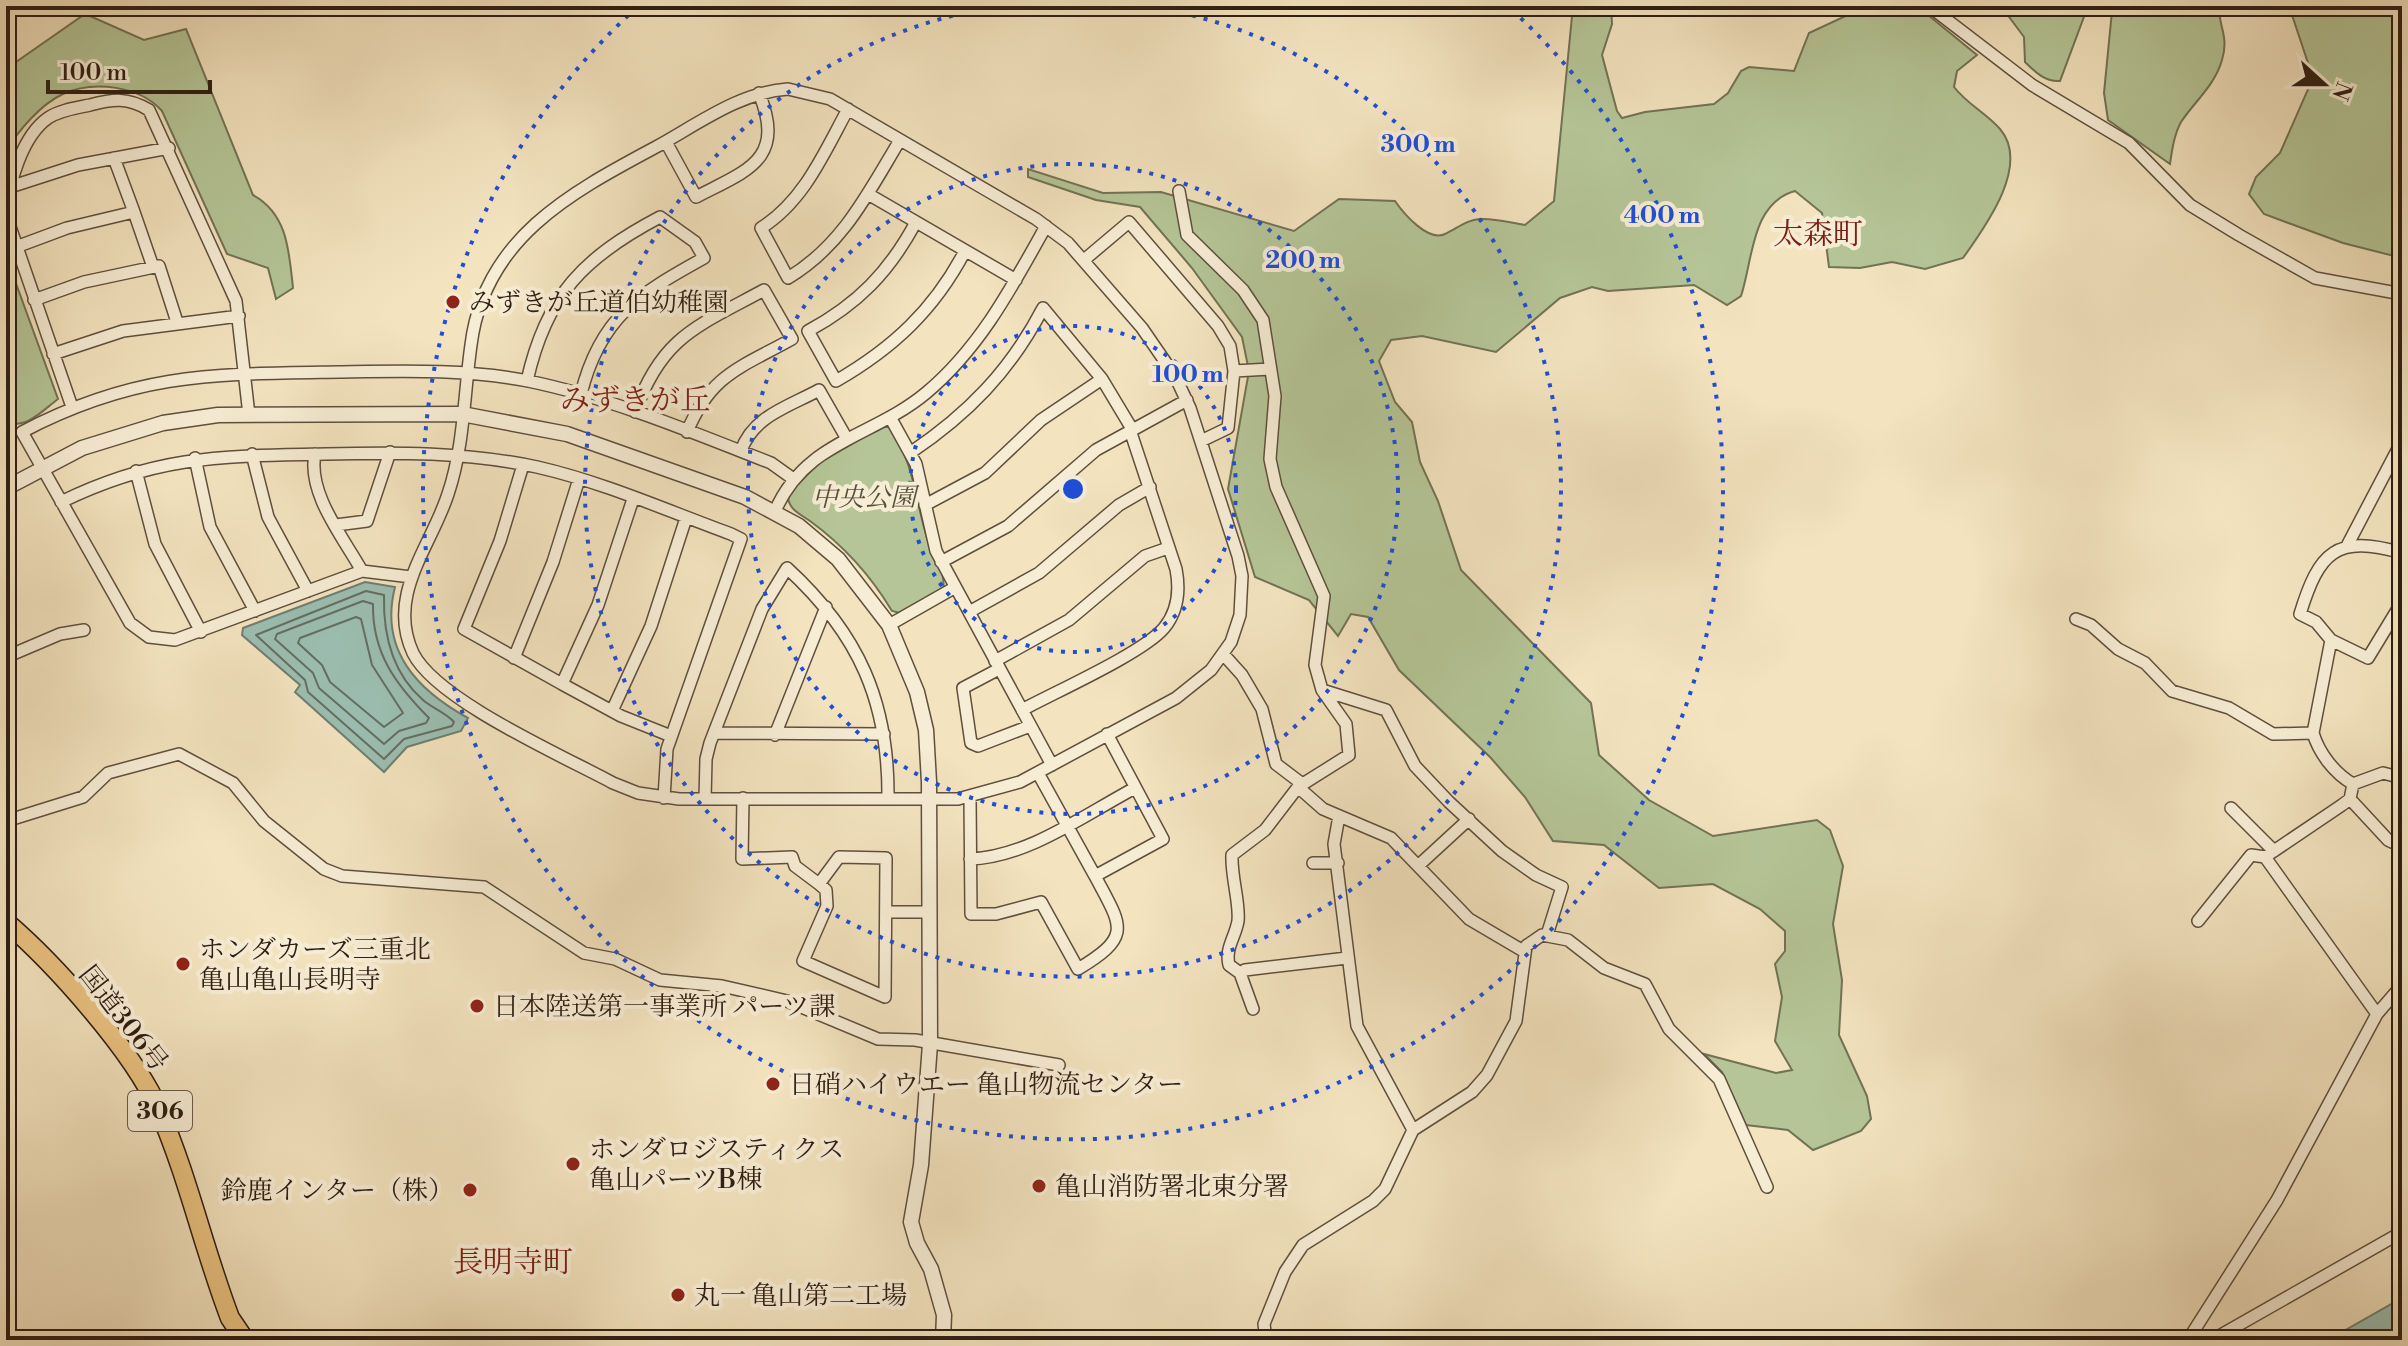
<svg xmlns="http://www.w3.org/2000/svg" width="2408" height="1346" viewBox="0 0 2408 1346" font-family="'Libre Bodoni','Noto Serif JP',serif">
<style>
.green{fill:#b5c597;stroke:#727255;stroke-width:2}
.water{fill:#9bbeb1;stroke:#6f7e72;stroke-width:2}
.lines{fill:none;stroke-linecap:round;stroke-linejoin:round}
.shore{stroke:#646e62;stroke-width:2}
.minor-casing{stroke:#5f4f3e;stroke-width:14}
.tertiary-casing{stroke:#5f4f3e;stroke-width:17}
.trunk-casing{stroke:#2e1e13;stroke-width:21}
.minor{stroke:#f7edd5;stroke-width:11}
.tertiary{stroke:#f7edd5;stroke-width:14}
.trunk{stroke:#eac280;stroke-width:18}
.ring{fill:none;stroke:#1d4ed8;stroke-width:4;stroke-dasharray:4 8}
.poi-dot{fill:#8f2418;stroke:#f7edd5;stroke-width:3}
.labels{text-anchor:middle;stroke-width:8;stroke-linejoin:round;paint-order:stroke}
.shield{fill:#f7edd5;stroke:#6a5c4d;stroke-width:2}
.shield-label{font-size:24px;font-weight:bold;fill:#2e1e13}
.poi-label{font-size:26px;fill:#2e1e13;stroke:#f7edd5;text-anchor:start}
.park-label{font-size:26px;font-style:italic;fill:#56503b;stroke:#f7edd5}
.street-label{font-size:26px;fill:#2e1e13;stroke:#f7edd5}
.quarter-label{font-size:30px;fill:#7a1f14;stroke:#f7edd5}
.centre{fill:#1d4ed8;stroke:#f7edd5;stroke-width:4}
.ring-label{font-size:24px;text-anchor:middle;font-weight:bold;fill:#1d4ed8;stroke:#f7edd5;stroke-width:8;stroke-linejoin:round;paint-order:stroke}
</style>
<rect width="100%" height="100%" fill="#f3e3bf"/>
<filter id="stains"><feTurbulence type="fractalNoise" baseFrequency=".0025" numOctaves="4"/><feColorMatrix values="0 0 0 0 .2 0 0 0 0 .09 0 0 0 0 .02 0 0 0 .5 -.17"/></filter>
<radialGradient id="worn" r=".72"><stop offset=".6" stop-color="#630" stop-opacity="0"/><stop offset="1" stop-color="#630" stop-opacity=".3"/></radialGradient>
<path class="green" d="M1573 6H1611L1612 24 1602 55 1617 111 1622 118 1645 112 1714 104 1728 93 1741 71 1749 67 1794 71 1809 33 1867 6H1917L1977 55 1957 71 1954 87C1967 104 1986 113 2000 129 2031 165 1985 227 1963 258L1925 269 1892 262 1860 268 1829 267 1822 213 1795 191C1751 203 1753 260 1741 296L1727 305 1694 285 1608 291 1592 287 1560 298 1496 352 1422 336 1391 340 1379 361 1395 402 1412 422 1420 462 1438 501 1461 570 1591 703 1599 755 1649 800 1713 836 1817 820 1830 830 1843 866 1833 924 1842 980 1839 1035 1867 1096 1871 1119 1861 1131 1813 1150 1788 1130 1746 1125 1722 1072 1704 1054 1776 1073 1792 1070 1775 1041 1782 997 1775 964 1785 951V931L1760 909 1713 884 1659 888 1604 845 1553 841 1525 797 1490 757 1399 670 1368 617 1351 614 1338 636 1309 600 1255 577 1228 489 1249 371 1242 337 1192 268 1140 207 1096 200 1028 177V169L1103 193 1161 192 1294 231 1339 199 1395 201C1404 214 1428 242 1445 234 1458 228 1466 220 1480 219 1495 218 1511 223 1525 225L1554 201Z
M2001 6H2088L2060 81C2045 82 2035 72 2025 62L2024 37Z
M2109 6H2220C2216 23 2230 34 2222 60 2215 85 2195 101 2181 122 2174 135 2172 150 2170 164L2108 120 2104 93 2112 11Z
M2289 6H2402V258L2343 243 2264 214 2249 194 2256 177 2280 153 2313 78Z
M82 16H90L144 40 186 29 253 195C288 214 289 252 293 288L276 299 268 268 227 254 162 111C140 86 94 80 63 94 41 104 18 131 6 151V69Z
M6 256 58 399C42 411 28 428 6 423Z
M882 427H889C914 461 915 499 927 538 932 555 947 572 943 590L900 613 892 611C871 576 843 545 810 521 800 514 787 509 788 494L819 463Z"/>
<path class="water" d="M365 582 395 587C379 650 417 690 468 718L461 731 407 747 384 772 295 692 300 685 242 635 243 628Z
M2402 1298V1340H2328Z"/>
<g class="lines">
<path class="shore" d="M366 591 384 595C383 634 392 673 423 700 432 708 446 713 454 722L452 726 404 739 384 759 308 692 305 680 256 635Z
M363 601 373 604C372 653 396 685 429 718L426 723 399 731 384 744 319 688 313 673 275 639 277 634Z
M356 617 361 619 372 665 403 713 384 727 330 682 322 665 298 643 300 638Z"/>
<defs>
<path id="minor" d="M1929 6 2032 85 2129 143 2190 205 2239 235 2315 278 2402 294
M788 89 830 99 1036 219 1068 243 1142 328 1175 376 1190 408 1238 556 1242 576 1240 615 1231 642 1211 670 1176 698 1020 782 958 799H679L638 793 613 783C563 756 436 700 413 653 386 595 431 547 448 494 464 447 464 394 471 345 484 238 572 192 656 147 698 124 740 92 788 89Z
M848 109C824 153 804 201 761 228L788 278C843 245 868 193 900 140
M666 142 696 197C748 170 786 160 759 93
M10 187 78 165 169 148
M1179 191 1187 235 1243 290 1263 320 1275 396 1270 459 1276 487 1324 596 1315 665 1322 690
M868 194 1016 280
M134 212 153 267
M6 213C9 183 22 136 48 118 60 110 76 108 90 105 113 99 128 97 149 110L236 301 249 415
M6 215 72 407
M916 222C889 272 858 304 808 331L836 381C893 348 934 310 965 251
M16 247 67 228 134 212 114 158
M1084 260 1129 222 1218 326 1230 346 1234 371 1228 428 1201 441
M34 300 84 282 159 266 177 322
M53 354 123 331 239 316
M1234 371 1270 369
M1102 379 1132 429
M527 381C546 295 584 257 660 217L695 242 704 258C639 294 600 317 581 394
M635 412C662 336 698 326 764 290L792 339C740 368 711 374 687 432
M890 417 916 464 936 551 1052 765
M741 451C753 416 788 407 819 390L847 439
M910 453C968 414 1010 371 1043 308L1102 379 1041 420 985 473 925 505
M252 454 268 517 308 591
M315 454C307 493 343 537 362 571
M195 458 210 527 255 611
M523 465 500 541 464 629 562 684
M136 471 155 544 201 632
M633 499 598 605 562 684 621 716 671 736
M61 502C157 455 223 456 326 454 397 452 466 452 537 467 603 482 668 511 731 534L741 539 667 749 664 798
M775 511C806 440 872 438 926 393 980 348 1012 287 1046 226
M336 525 367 521 390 452
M2348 544 2402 441
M941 562 1008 526 1096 450 1187 400
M411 577 362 571 175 640 149 637 130 623 22 432C136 372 215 374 340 372 403 371 467 369 528 381 611 398 692 432 771 463L792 478
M969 612 1039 573 1119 505 1150 487
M2076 619 2091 625 2118 649 2145 663 2172 691 2229 708 2273 734 2313 733
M889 625 954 588
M2331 640 2368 658 2402 602
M1224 655 1242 675 1262 709 1276 764 1301 783
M6 657 60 634 84 630
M514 658 553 562 579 479
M995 661 1069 620 1145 556 1168 548
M999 669 963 688 971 743 978 746 1030 726
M1022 710C1055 692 1143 653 1164 628 1178 611 1180 590 1176 569L1130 430
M612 711 651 626 686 518
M714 733 884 734
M775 735 826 607
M1038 773 1095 876
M2353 784C2334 773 2319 753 2313 733L2331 640 2316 622 2300 614C2319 552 2336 534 2402 553
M970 797 971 914H996L1041 902 1078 969C1133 936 1122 927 1095 876L1163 839 1107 734
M743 798 742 859 792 857 795 866 819 884 839 857 886 858 885 997 803 961 827 906 826 890 819 884
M705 799 706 759 710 743 762 609 787 568C859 634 889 702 888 799
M2350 799 2388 840 2392 842 2402 832
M2231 808 2274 851
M1339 816 1334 844 1357 1026 1413 1130
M6 821 83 797 108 773 179 754 233 783 264 821 324 869 342 876 484 887 584 953 615 959 660 980 722 986 787 1001 878 1039 915 1040 1059 1065
M2265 857 2377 1014
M970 859C1028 857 1084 815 1135 788
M1313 863H1338
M1419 865 1469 819
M887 912H929
M2198 921 2251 855 2265 857 2342 805 2350 799 2353 784 2383 773 2402 778
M1525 952 1469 919 1391 838 1323 809 1298 787 1349 755 1346 724 1322 690 1386 710 1415 766 1449 802 1502 851 1536 875 1562 887 1547 935
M1240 973 1229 965C1225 948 1235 938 1238 921 1240 903 1231 877 1232 855L1265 830 1298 787
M1253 1009 1240 973 1245 970 1347 958
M1266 1340 1264 1324 1285 1272 1303 1245 1373 1201 1385 1189 1413 1130 1472 1092 1487 1075 1516 1021 1526 946 1542 935 1568 940 1604 968 1645 984 1669 1029 1719 1079 1767 1187
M2188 1340 2277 1200 2377 1014 2402 985
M2212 1340 2402 1232"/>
<path id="tertiary" d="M6 488 82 448 163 423 218 415 462 414 567 434 745 497 799 526 838 559 889 625 917 692 926 730 929 782 930 1044 921 1165 911 1222 917 1243 931 1269 944 1315 943 1340"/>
<path id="trunk" d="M6 922C54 963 134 1052 159 1110 188 1177 204 1250 230 1318L245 1340"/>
</defs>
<use href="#minor" class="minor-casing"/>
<use href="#tertiary" class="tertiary-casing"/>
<use href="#trunk" class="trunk-casing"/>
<use href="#minor" class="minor"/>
<use href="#tertiary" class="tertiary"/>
<use href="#trunk" class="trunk"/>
</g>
<g class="ring">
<circle cx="1073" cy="489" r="163"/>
<circle cx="1073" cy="489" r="325"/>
<path d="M1145 6A488 488 0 1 1 1001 6"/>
<path d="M1512 10A650 650 0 1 1 634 10"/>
</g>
<g class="poi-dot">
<circle cx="453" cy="302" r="8"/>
<circle cx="183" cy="964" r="8"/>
<circle cx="477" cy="1006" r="8"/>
<circle cx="773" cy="1084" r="8"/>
<circle cx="573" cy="1164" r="8"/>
<circle cx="1039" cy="1186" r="8"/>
<circle cx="470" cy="1190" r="8"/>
<circle cx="678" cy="1295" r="8"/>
</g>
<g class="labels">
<rect class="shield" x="128" y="1091" width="64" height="40" rx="6"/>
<g class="shield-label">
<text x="160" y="1119">306</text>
</g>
<g class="poi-label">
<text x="469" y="311">みずきが丘道伯幼稚園</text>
<text x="199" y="958">ホンダカーズ三重北<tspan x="199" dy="30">亀山亀山長明寺</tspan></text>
<text x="493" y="1015">日本陸送第一事業所 パーツ課</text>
<text x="789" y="1093">日硝ハイウエー 亀山物流センター</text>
<text x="589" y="1158">ホンダロジスティクス<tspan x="589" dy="30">亀山パーツB棟</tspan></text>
<text x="1055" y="1195">亀山消防署北東分署</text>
<text x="454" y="1199" text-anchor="end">鈴鹿インター（株）</text>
<text x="694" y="1304">丸一 亀山第二工場</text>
</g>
<g class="park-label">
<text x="864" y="506">中央公園</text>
</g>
<g class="street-label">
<text transform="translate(124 1018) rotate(52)" y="9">国道306号</text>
</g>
<g class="quarter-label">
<text x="1818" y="244">太森町</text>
<text x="635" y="410">みずきが丘</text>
<text x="513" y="1272">長明寺町</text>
</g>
</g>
<circle cx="1073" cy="489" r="12" class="centre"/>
<g class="ring-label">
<text x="1418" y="152">300 m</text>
<text x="1662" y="223">400 m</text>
<text x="1303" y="268">200 m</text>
<text x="1188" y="382">100 m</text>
</g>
<rect width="2408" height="1346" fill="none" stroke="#f3e3bf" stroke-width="32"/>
<rect x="8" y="8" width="2392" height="1330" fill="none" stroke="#2e1e13" stroke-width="4"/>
<rect x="16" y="16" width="2376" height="1314" fill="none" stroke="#2e1e13" stroke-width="2"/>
<g transform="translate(2324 84) rotate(111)" stroke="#f7edd5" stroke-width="6" paint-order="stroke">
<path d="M0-6L14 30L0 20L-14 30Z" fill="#2e1e13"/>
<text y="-12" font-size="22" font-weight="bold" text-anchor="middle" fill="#2e1e13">N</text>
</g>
<path d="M48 80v12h162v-12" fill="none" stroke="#2e1e13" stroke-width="4"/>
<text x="60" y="80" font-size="24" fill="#2e1e13" stroke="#f7edd5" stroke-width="6" paint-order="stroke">100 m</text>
<rect width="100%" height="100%" filter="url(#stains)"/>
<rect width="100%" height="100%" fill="url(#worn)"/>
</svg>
